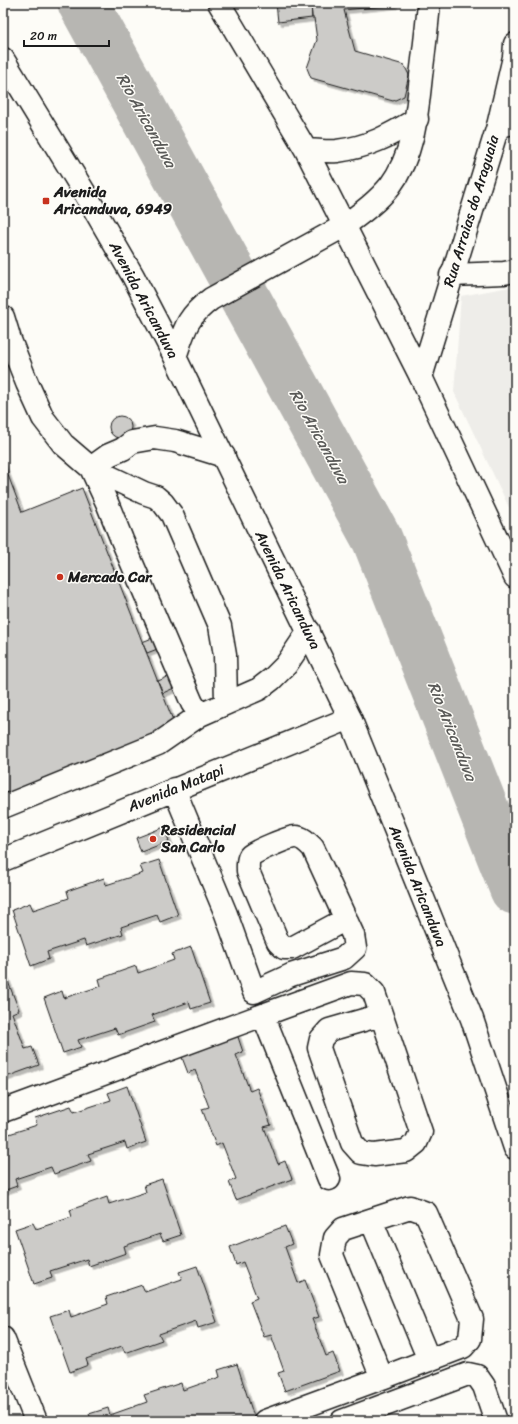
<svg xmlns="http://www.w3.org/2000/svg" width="518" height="1424" viewBox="0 0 518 1424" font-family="Sriracha,sans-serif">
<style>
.built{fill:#eeede9}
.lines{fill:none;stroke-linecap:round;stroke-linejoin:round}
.river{stroke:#b7b6b2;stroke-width:51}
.building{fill:#cccbc8;stroke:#1c1c1c;filter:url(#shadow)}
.minor-casing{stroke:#1c1c1c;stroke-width:25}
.major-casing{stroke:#1c1c1c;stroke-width:25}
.highway-casing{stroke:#1c1c1c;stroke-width:25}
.minor{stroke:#fdfcf7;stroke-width:22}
.major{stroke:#fdfcf7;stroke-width:22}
.highway{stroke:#fdfcf7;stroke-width:22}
.poi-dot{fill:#c8321e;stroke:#fdfcf7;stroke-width:1.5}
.labels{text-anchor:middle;stroke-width:3;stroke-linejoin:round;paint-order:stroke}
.poi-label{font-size:15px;font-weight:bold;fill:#1c1c1c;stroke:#fdfcf7;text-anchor:start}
.street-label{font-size:15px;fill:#1c1c1c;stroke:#fdfcf7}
.water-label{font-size:16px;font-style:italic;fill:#5a5a58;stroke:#fdfcf7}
</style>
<defs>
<filter id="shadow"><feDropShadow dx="3.5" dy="3.5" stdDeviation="0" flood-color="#0004"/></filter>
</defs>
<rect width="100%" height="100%" fill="#fdfcf7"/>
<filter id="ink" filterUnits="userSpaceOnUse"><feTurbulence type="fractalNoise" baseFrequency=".025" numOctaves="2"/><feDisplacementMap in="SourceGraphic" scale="8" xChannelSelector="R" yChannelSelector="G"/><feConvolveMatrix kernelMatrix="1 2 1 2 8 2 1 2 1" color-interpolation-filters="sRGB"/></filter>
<g filter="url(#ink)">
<path class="built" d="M515 286V520L454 392 461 296Z"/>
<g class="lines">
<path class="river" d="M83 3 377 539 515 889"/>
</g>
<path class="building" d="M276 3H311L312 18 278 22Z
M311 3H393L394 5 344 10 355 51 404 65 409 75 404 96 393 101 311 78 307 68 317 40 314 18H312Z
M109 427a11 11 0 1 1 22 0a11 11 0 1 1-22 0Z
M3 462 22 512 82 488 176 728 3 798Z
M155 637 160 648 147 653 142 642Z
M170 676 174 688 163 693 158 681Z
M164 827 169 841 141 852 136 838Z
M159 860 178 915 160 922 157 915 121 927 123 934 86 946 84 940 47 952 49 959 31 966 12 910 30 903 33 910 69 898 67 891 104 878 106 885 143 873 140 866Z
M191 947 210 1003 191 1009 189 1002 152 1015 155 1022 118 1035 115 1028 78 1040 81 1047 63 1053 44 998 62 991 64 998 101 986 99 979 136 966 138 973 174 960 172 954Z
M5 974 19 1010 12 1013 25 1049 32 1047 39 1065 3 1078V975Z
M237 1034 243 1052 236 1055 250 1091 257 1088 271 1125 264 1127 278 1164 285 1161 292 1179 236 1200 229 1182 236 1179 222 1143 216 1146 202 1109 209 1107 195 1070 188 1073 181 1055Z
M127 1086 146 1142 127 1149 125 1142 88 1154 91 1161 54 1174 51 1167 15 1179 17 1186 3 1191V1136L37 1125 35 1118 71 1106 74 1112 111 1100 108 1093Z
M162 1179 181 1235 163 1241 160 1234 124 1246 126 1253 89 1266 87 1259 50 1271 52 1278 34 1284 15 1229 33 1223 36 1229 72 1217 70 1210 107 1197 109 1204 146 1192 144 1185Z
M285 1226 292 1244 285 1247 298 1283 305 1280 319 1317 312 1319 326 1356 333 1353 340 1371 285 1391 278 1373 284 1371 271 1335 264 1337 250 1301 257 1298 243 1262 236 1265 230 1247Z
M197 1266 217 1322 198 1328 196 1321 159 1334 162 1340 125 1353 122 1346 86 1359 88 1365 70 1372 50 1316 69 1310 71 1317 108 1304 106 1297 142 1285 145 1292 182 1279 179 1272Z
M237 1364 255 1420 251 1421H235L234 1419 229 1421H92L89 1414 108 1408 110 1415 147 1402 144 1395 181 1383 183 1390 220 1377 218 1370Z"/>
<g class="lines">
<defs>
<path id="minor" d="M498 126 515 123
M451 275 504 273 515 271
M3 317 10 340 27 383 43 418 63 444 91 468 144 493 156 497 163 503 172 515 220 626 225 655 226 703
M91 468 108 505 122 540 192 703 200 715
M91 468 109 455 123 449 132 442 155 438 175 441 224 456
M174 789 226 914 254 992 291 975 344 958 355 948 353 935 313 848C308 843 303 837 295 837 289 837 253 852 250 856 247 861 248 866 248 871L278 942 284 948H292L346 919
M3 807 158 744 200 715 259 689 272 679 286 665 309 631
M3 860 350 718
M263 1015 329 1179
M3 1111 282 1008 351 983 365 984 374 993 421 1132 416 1143 406 1151 374 1155 361 1153 352 1143 319 1048 321 1039 329 1030 381 1015
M371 1220 429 1360
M3 1338 36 1421
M265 1421 382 1378 332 1255 335 1238 343 1229 410 1207 426 1213 472 1319 470 1339 463 1347 382 1378
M342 1421 468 1374 477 1376 484 1386 496 1421"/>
<path id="major" d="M344 226C360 214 377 202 390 186 414 154 417 114 421 76 424 52 427 27 429 3
M421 377 498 126 514 57 515 44"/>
<path id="highway" d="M219 3 306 150 421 377 515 577
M3 59 86 195 133 276 175 357 350 718 472 1019 515 1148
M306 150C316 150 327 152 337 151 369 147 389 136 417 119
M175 357C185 328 186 318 211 299L344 226"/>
</defs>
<use href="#minor" class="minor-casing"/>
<use href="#major" class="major-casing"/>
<use href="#highway" class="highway-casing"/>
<use href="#minor" class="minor"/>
<use href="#major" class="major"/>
<use href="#highway" class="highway"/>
</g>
</g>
<g class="poi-dot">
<rect x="42" y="197" width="8" height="8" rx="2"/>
<circle cx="60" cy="577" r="4"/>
<circle cx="153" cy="839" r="4"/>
</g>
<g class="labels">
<g class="poi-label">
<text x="54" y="197">Avenida<tspan x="54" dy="17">Aricanduva, 6949</tspan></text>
<text x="68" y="582">Mercado Car</text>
<text x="161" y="835">Residencial<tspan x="161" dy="17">San Carlo</tspan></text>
</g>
<g class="street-label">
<text transform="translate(471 211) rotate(-73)" y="5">Rua Arraias do Araguaia</text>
<text transform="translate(144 300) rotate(62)" y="5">Avenida Aricanduva</text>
<text transform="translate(288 590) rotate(64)" y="5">Avenida Aricanduva</text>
<text transform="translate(176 788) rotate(-22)" y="5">Avenida Matapi</text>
<text transform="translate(418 886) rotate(68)" y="5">Avenida Aricanduva</text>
</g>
<g class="water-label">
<text transform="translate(147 120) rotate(61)" y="6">Rio Aricanduva</text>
<text transform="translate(320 436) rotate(61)" y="6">Rio Aricanduva</text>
<text transform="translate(453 731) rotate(68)" y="6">Rio Aricanduva</text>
</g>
</g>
<rect width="518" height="1424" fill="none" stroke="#fdfcf7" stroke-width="16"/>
<rect x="8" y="8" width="502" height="1408" fill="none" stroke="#1c1c1c" stroke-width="1.5" filter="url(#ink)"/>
<path d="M24 40v6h85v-6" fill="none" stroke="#1c1c1c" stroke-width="2"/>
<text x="30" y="40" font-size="12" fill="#1c1c1c" stroke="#fdfcf7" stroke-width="3" paint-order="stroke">20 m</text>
</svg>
